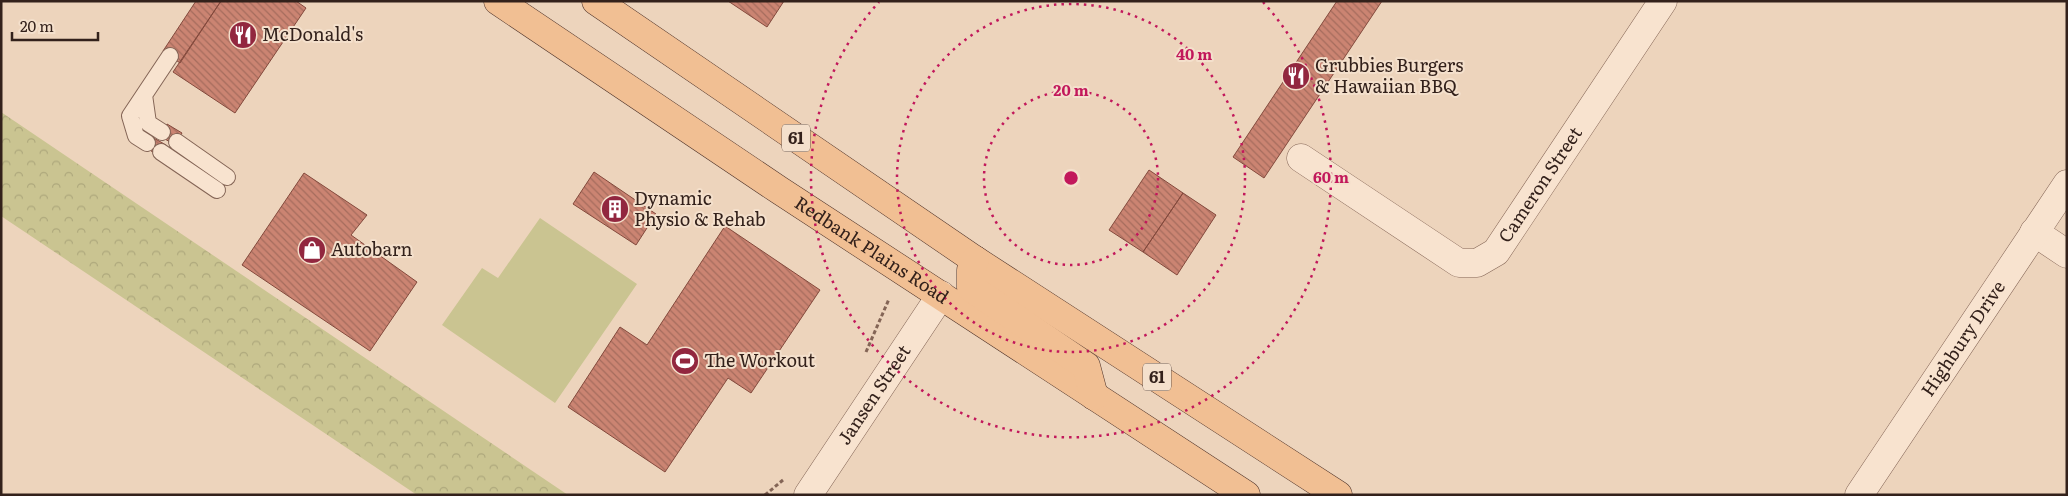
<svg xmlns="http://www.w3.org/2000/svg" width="2068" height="496" viewBox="0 0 2068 496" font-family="Literata,serif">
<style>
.park{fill:url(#park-crowns)}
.pitch{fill:#cac491}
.building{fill:url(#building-back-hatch);stroke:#83493c}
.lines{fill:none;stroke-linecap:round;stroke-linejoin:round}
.lane-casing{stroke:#846556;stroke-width:18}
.street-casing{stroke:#846556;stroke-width:29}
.primary-casing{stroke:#51352b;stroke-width:29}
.path{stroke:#846556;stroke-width:3;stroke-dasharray:4 2.5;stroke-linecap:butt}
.lane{stroke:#f8e3cf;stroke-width:16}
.street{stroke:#f8e3cf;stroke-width:28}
.primary{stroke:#f1bf93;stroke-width:28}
.ring{fill:none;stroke:#c2185b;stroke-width:2.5;stroke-dasharray:2.5 5}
.labels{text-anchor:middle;stroke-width:4;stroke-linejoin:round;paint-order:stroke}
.shield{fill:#f4e0cc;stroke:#6d5a50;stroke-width:1}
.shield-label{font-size:16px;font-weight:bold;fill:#33211b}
.poi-label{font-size:18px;fill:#33211b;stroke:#f4e0cc;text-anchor:start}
.street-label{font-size:18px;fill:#33211b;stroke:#f4e0cc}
.centre{fill:#c2185b;stroke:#f4e0cc;stroke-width:2.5}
.ring-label{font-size:15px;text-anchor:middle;font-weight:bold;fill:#c2185b;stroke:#f4e0cc;stroke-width:4;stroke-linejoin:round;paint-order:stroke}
</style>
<defs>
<pattern id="park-crowns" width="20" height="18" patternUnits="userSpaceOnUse" patternTransform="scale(1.25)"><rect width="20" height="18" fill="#cac491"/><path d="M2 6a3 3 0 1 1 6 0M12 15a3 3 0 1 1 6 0" fill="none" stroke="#aea87c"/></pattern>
<pattern id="building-back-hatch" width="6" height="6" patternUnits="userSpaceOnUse" patternTransform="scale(1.25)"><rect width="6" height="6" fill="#cb8472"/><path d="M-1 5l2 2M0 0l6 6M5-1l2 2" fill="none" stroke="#a56c5d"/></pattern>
</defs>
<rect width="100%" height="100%" fill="#edd4bc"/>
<path class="park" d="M1 112 568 495H417L1 216Z"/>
<path class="pitch" d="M540 218 637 284 555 403 442 325 482 268 498 278Z"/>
<path class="building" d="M196 1H221L180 63 163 51Z
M221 1H296L306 8 235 113 173 72Z
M728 1H784L767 27Z
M1337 1H1382L1264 178 1233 157Z
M167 124 182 133 175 145 160 136Z
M152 137 166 145 159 156 145 147Z
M1149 170 1183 193 1143 252 1109 230Z
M594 172 656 214 636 245 573 204Z
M304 173 367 215 351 235 417 282 370 351 242 265Z
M1183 193 1216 215 1177 275 1143 252Z
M725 226 820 290 751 393 728 378 665 472 568 407 620 327 647 345Z"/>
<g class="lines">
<defs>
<path id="lane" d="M144 95 130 116 136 136 147 143
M162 132 148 123 144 95 170 56
M177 142 227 177
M161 152 217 190"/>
<g id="street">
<path id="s1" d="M1301 158 1459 263H1477L1496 252 1663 1"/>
<path d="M2034 232 2067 254"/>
<path id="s2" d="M808 495 941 295"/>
<path id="s3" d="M1859 495 2067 184"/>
</g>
<g id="primary">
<path id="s4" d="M498 1 779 190 1246 495"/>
<path d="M596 1 975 260 1338 495"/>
<path d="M975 260 971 270V288L1086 366 1094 396"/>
</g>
</defs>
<use href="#lane" class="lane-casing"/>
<use href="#street" class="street-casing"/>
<use href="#primary" class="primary-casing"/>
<path class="path" d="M866 352 889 299
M765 495 783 480"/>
<use href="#lane" class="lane"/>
<use href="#street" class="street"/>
<use href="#primary" class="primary"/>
</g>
<g class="ring">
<circle cx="1071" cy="178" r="87"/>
<circle cx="1071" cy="178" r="174"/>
<path d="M1263 2A260 260 0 1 1 879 2"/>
</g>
<defs>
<symbol id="restaurant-disc" viewBox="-11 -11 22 22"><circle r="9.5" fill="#92273f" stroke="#f4e0cc"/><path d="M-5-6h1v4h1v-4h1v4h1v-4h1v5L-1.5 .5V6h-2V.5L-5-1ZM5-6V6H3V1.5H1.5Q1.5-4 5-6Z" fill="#fff"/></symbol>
<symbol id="building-disc" viewBox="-11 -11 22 22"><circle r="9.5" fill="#92273f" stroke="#f4e0cc"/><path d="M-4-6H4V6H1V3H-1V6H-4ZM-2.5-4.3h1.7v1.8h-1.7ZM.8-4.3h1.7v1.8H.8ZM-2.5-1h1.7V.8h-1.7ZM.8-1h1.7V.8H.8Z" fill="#fff"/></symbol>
<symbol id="shop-disc" viewBox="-11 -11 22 22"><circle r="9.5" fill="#92273f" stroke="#f4e0cc"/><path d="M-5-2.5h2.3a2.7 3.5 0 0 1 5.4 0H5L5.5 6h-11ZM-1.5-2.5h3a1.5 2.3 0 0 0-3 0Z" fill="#fff"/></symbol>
<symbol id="stadium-disc" viewBox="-11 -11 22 22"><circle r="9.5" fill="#92273f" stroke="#f4e0cc"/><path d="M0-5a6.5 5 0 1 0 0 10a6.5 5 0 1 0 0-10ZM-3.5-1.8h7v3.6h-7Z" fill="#fff"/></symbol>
</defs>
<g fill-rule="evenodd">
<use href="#restaurant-disc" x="227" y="19" width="32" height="32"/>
<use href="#restaurant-disc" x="1280" y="60" width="32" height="32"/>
<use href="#building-disc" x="599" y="193" width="32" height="32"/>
<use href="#shop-disc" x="296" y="234" width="32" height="32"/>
<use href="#stadium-disc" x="669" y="345" width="32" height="32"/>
</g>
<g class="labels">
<g class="shield">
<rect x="782" y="124.5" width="28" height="27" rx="4"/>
<rect x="1143" y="363.5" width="28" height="27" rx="4"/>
</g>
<g class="shield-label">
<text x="796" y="144">61</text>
<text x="1157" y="383">61</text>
</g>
<g class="poi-label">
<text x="262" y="41">McDonald's</text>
<text x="1315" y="72">Grubbies Burgers<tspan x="1315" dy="21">&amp; Hawaiian BBQ</tspan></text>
<text x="634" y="205">Dynamic<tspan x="634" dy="21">Physio &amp; Rehab</tspan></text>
<text x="331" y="256">Autobarn</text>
<text x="704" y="367">The Workout</text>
</g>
<g class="street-label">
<text dy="6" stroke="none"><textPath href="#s1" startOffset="310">Cameron Street</textPath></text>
<text dy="6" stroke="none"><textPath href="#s4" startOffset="449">Redbank Plains Road</textPath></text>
<text dy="6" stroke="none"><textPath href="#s3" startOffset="188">Highbury Drive</textPath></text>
<text dy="6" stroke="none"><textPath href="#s2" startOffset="120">Jansen Street</textPath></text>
</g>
</g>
<circle cx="1071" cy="178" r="8" class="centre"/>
<g class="ring-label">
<text x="1194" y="60">40 m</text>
<text x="1071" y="96">20 m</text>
<text x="1331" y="183">60 m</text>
</g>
<rect width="2068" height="496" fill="none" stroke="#33211b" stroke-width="5"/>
<path d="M12 32v8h86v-8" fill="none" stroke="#33211b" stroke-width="2.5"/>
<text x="20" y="32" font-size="15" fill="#33211b" stroke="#f4e0cc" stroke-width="4" paint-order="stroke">20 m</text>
</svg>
